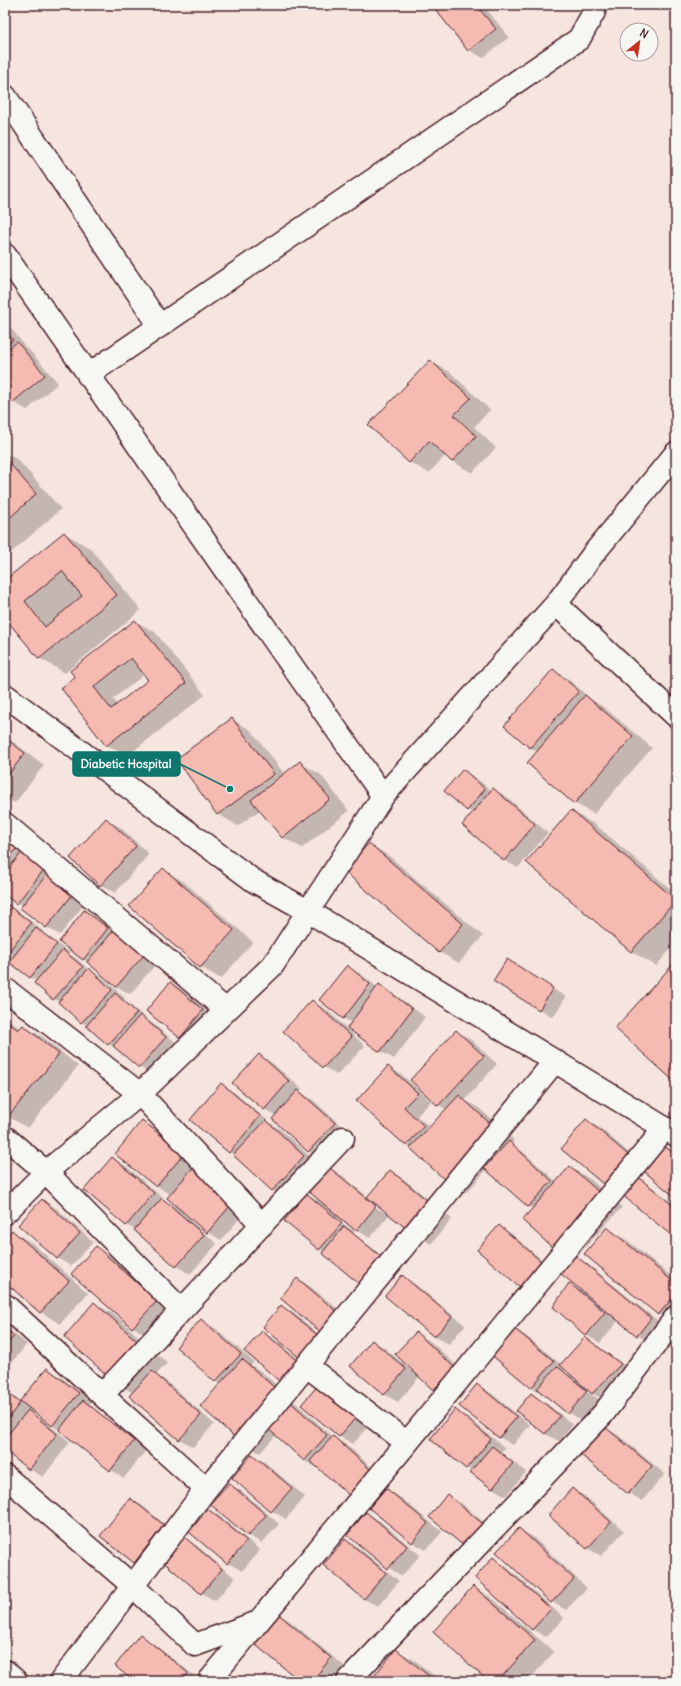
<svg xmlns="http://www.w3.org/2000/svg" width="681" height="1686" viewBox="0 0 681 1686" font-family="Delius,sans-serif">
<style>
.shadow{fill:#0003;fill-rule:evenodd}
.building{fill:#f5bab1;stroke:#4a1f2b;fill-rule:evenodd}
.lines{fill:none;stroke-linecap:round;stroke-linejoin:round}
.minor-casing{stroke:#4a1f2b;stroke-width:25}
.tertiary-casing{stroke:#4a1f2b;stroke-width:25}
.minor{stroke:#f6f6f2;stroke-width:22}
.tertiary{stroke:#f6f6f2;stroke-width:22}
.leader{fill:none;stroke:#0f766e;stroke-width:1.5}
.callout-dot{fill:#0f766e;stroke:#f6f6f2;stroke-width:1.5}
.callout{fill:#0f766e;stroke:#0f766e;stroke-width:1.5}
.callout-label{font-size:12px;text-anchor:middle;font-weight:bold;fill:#fff}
</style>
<rect width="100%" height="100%" fill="#f6e4de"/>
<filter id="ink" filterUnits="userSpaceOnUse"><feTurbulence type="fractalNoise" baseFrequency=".025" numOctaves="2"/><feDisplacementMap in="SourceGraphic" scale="8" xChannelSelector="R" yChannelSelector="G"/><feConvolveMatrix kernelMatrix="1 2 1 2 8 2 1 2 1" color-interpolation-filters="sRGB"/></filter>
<g filter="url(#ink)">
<path class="shadow" d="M433 5H483L509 37 483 58 469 50Z
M5 320 26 348 30 351 58 383 27 410 13 402 5 393Z
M430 361 450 372 490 410 474 427 496 448 472 473 452 461 446 455 429 473 409 462Z
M5 453 18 460 61 509 5 558Z
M64 533 90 548 141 610 65 673 39 658 5 617V581Z
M135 621 155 632 205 695 127 756 107 745 76 677ZM145 674 150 680 118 705 113 699Z
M553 670 567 678 592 700 605 708 652 748 594 814 574 803 538 752 531 748 505 726Z
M232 719 252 731 285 775 300 763 320 774 349 811 302 848 282 837 260 810 238 826 218 814 178 759Z
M5 736 44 765 15 803 5 797Z
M463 770 476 778 492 791 493 789 507 797 548 833 518 868 504 860 473 813 467 810Z
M571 811 596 825 676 894V943L656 966 631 951Z
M106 820 120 827 149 854 115 893 101 885Z
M5 832 86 902 60 935 46 927 23 906 5 893Z
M369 844 389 856 483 936 459 963 439 952Z
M163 870 183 881 253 942 221 979 201 967 131 906Z
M5 900 11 906 10 907 22 914 44 932 43 933 70 953 69 954 77 959 89 970 102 977 125 998 124 1000 179 1045 153 1075 139 1067 82 1022 61 1003 54 999 36 981 5 956Z
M84 911 128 939 156 964 130 994 116 986 83 959Z
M347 967 361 974 378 988 379 985 393 993 425 1017 394 1059 380 1051 352 1023 343 1018Z
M521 969 566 997 553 1017 539 1009Z
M171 983 184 991 216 1018 194 1045 180 1038Z
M312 1002 326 1009 365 1046 337 1075 324 1067 285 1031Z
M5 1016 20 1029 23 1026 43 1037 78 1066 28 1128 5 1115Z
M456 1031 470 1039 497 1064 465 1100 479 1108 514 1140 511 1144 522 1151 557 1182 570 1167 590 1179 622 1207 576 1257 589 1265 664 1326 651 1343 637 1335 619 1320 600 1343 586 1335 569 1284 584 1293 585 1292 574 1259 533 1209 487 1169 467 1192 447 1180 414 1150 406 1145 388 1067 402 1075 431 1101 417 1116 431 1128 447 1110 439 1105Z
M259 1055 272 1063 302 1089 300 1092 312 1099 348 1132 322 1159 309 1152 273 1119 276 1116 264 1109Z
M222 1085 235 1093 273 1125 280 1129 318 1164 286 1198 272 1190 235 1156 192 1120Z
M586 1121 600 1128 642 1164 660 1143 676 1153V1196L644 1170 637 1178 650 1185 676 1206V1237L623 1194Z
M143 1122 156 1130 250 1207 221 1240 208 1232 184 1212 183 1213 217 1244 190 1274 176 1266 136 1230 126 1225 113 1158 126 1166 166 1201 180 1208 171 1195 157 1186 117 1154Z
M329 1168 343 1176 368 1197 390 1171 404 1179 452 1219 431 1244 417 1236 388 1212 372 1203 371 1205 389 1215 370 1238 338 1219 337 1221 355 1231 353 1233 398 1268 324 1252 320 1249 307 1194 323 1204Z
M42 1200 56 1208 93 1242 71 1266 57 1258Z
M499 1226 512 1234 556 1272 522 1288Z
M607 1228 627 1240 676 1280V1324L659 1314 586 1254Z
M12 1231 32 1243 88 1293 60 1324 41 1312 5 1281V1240Z
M96 1248 116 1259 176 1313 153 1339 133 1327 72 1274Z
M402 1277 416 1285 465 1325 449 1344 435 1337 386 1296Z
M298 1279 311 1287 356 1324 339 1343 326 1336Z
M95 1304 115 1315 167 1363 156 1375 165 1380 214 1424 193 1447 179 1439 133 1393 118 1384Z
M281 1306 295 1314 334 1347 316 1367Z
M202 1320 215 1328 254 1362 251 1365 262 1372 334 1438 347 1445 385 1480 318 1468 304 1461 276 1435 260 1453 241 1442 221 1384 216 1381Z
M5 1327 27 1344 5 1371Z
M512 1327 525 1335 562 1365 585 1339 599 1347 634 1372 606 1401 583 1388 582 1389 600 1400 582 1421 532 1387 490 1353ZM566 1369 574 1377 564 1372Z
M262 1332 276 1340 313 1372 297 1391Z
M416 1333 430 1341 468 1376 448 1397 434 1389 420 1376 398 1402 384 1394 372 1341 386 1349 412 1371Z
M47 1369 61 1377 92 1402 89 1405 147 1449 124 1478 111 1470 34 1411 32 1414 42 1419 70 1442 43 1477 29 1469 5 1450V1390L21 1402Z
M320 1384 371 1423 353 1444 339 1436Z
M478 1385 491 1393 530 1425 513 1445 499 1437Z
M531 1394 545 1402 573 1425 559 1441 545 1434 518 1411Z
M455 1410 469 1418 505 1448 501 1452 526 1472 506 1496 492 1488 432 1439Z
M604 1427 618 1435 665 1474 642 1501 629 1493Z
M252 1455 266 1463 305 1497 286 1519 272 1511 233 1478Z
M229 1484 243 1492 279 1524 262 1543 249 1536 212 1504Z
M386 1489 400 1497 442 1532 426 1550 412 1542Z
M573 1489 586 1497 624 1531 601 1556 587 1548Z
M447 1496 461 1503 496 1533 479 1554Z
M131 1499 144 1507 177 1534 148 1570 135 1562 102 1535Z
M209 1510 222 1518 260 1550 242 1571 228 1563 190 1532Z
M366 1513 380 1521 420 1555 402 1576 389 1568 348 1535Z
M519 1529 533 1537 587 1588 566 1610 552 1602Z
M182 1537 196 1545 235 1578 215 1601 202 1593 162 1560Z
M345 1540 359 1548 399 1581 378 1606 364 1599Z
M494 1559 507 1567 564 1618 546 1637 532 1629Z
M474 1587 493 1599 554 1652 528 1681H490Z
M277 1613 290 1621 344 1666 332 1681H301Z
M140 1636 154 1644 201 1681H135Z
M396 1650 416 1661 440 1681H372Z"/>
<path class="building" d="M432 5H476L496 29 468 51Z
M5 329 13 340 5 345Z
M17 342 45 375 12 403 5 395V352Z
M430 360 471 398 454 415 476 436 452 462 429 441 409 463 368 425Z
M5 458 36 494 5 522Z
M64 532 117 595 39 659 5 618V580Z
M62 571 82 596 45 627 25 601Z
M135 620 186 683 106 746 61 688 75 677 70 671ZM131 658 148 680 111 709 94 687Z
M553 669 579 691 530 748 504 726Z
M585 695 633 736 574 804 527 763Z
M232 718 274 774 217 815 176 759Z
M5 738 25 753 5 779Z
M300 761 330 799 282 838 251 800Z
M463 769 485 789 467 811 444 791Z
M493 788 535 824 504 861 462 825Z
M571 810 676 900 631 952 526 862Z
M106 818 136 846 100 886 70 858Z
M5 836 18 847 5 861Z
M369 843 463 924 439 953 344 871Z
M22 852 44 870 16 904 5 895V873Z
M163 868 234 930 200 968 129 906Z
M48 873 73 894 46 928 20 908Z
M8 905 31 923 5 956V909Z
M84 910 108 928 83 960 59 942Z
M36 928 57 944 30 978 9 962Z
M114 930 143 956 116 987 87 962Z
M63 950 83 967 53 1000 34 983Z
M507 959 553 988 539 1010 493 981Z
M676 961V1083L615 1028Z
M347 965 370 984 343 1019 319 1000Z
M89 968 112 990 81 1023 58 1002Z
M170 982 203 1010 180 1038 146 1011Z
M379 984 412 1009 380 1052 347 1028Z
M115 993 137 1013 108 1045 86 1026Z
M312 1000 352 1037 323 1068 283 1031Z
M140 1015 166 1037 139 1068 113 1046Z
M5 1020 18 1030 23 1025 59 1054 7 1118 5 1116Z
M456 1030 484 1056 438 1106 410 1080Z
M259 1054 289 1081 264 1110 232 1083Z
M388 1066 418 1093 404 1107 424 1126 406 1146 356 1101Z
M221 1083 260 1116 229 1153 190 1120Z
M298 1090 335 1123 308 1152 272 1119Z
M459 1095 495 1128 446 1181 410 1148Z
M586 1119 633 1159 608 1188 561 1149Z
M142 1120 184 1154 156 1187 115 1154Z
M266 1120 304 1156 272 1191 233 1155Z
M509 1141 552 1181 528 1207 484 1168Z
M659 1142 676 1155V1198L639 1167Z
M112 1157 154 1193 126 1226 84 1190Z
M196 1164 237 1198 207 1233 167 1198Z
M570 1166 602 1195 554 1249 522 1220Z
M329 1167 376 1206 356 1231 308 1191Z
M390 1170 439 1210 417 1237 367 1197Z
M637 1176 676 1208V1232L672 1236 621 1194Z
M306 1193 342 1223 319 1250 284 1221Z
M162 1198 204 1235 176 1267 134 1230Z
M42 1199 80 1233 57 1259 18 1225Z
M499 1225 543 1263 521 1288 477 1250Z
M344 1226 385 1260 363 1287 322 1253Z
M607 1227 676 1284V1294L658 1315 584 1254Z
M12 1230 69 1281 40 1313 5 1282V1238Z
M96 1246 157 1301 132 1328 71 1274Z
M575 1255 651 1318 637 1336 560 1273Z
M402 1275 452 1317 434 1337 385 1296Z
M297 1278 342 1316 325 1336 280 1298Z
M569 1283 605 1312 586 1336 553 1307Z
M94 1302 148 1351 118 1385 64 1337Z
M281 1305 321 1338 302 1360 263 1327Z
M201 1319 241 1354 215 1382 176 1347Z
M511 1326 554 1361 531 1388 489 1353Z
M5 1329 14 1336 5 1346Z
M262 1331 300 1363 283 1384 244 1351Z
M416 1332 455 1368 433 1390 395 1354Z
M585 1337 621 1364 592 1394 560 1365Z
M372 1340 406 1369 384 1395 350 1366Z
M242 1359 283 1395 240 1442 200 1406Z
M557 1366 587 1391 568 1414 537 1389Z
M47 1368 79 1393 52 1426 20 1401Z
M152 1371 201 1415 179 1440 129 1396Z
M320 1383 358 1415 339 1437 301 1405Z
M477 1384 517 1417 499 1438 459 1406Z
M5 1391 20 1403 5 1422Z
M531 1393 560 1416 545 1434 516 1411Z
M287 1399 327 1435 304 1461 264 1425Z
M83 1400 134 1441 110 1471 59 1430Z
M455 1409 491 1439 466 1469 430 1439Z
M28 1410 57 1434 29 1470 5 1451V1438Z
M604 1426 652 1466 628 1494 580 1454Z
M333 1436 372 1471 350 1496 310 1461Z
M492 1446 513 1463 492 1489 470 1472Z
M252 1454 292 1488 271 1512 232 1478Z
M229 1483 266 1515 248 1536 210 1504Z
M386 1488 428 1523 412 1543 369 1508Z
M572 1488 611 1522 587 1549 548 1515Z
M447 1494 483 1524 465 1547 429 1517Z
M130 1498 164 1525 134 1563 100 1536Z
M208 1509 247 1541 227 1564 189 1532Z
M366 1512 407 1546 388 1569 347 1535Z
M519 1528 574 1579 551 1603 496 1552Z
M182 1535 222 1569 201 1594 161 1560Z
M345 1539 386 1573 364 1599 323 1565Z
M493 1557 551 1609 532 1630 475 1578Z
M473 1586 535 1640 498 1681H488L433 1632Z
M276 1612 331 1658 312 1681H300L252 1642Z
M140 1634 188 1673 182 1681H133L115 1666Z
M396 1649 435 1681H370Z"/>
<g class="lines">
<defs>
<path id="minor" d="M5 96 160 326
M5 255 383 796
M88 375 579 39 594 12 592 5
M556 604 676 716
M5 824 226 1010
M5 989 140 1094 262 1225
M5 1137 46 1172 181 1310
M5 1213 46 1172 140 1094 273 965 383 796 556 604 594 553 676 453
M5 1305 102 1395 206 1489
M307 1366 407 1443
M102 1395 343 1138
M5 1476 133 1586 195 1645 258 1622
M5 1671 16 1681
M61 1681 206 1489 555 1061
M209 1681 407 1443 665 1128
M348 1681 603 1414 676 1317"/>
<path id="tertiary" d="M5 695 254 881 308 911 676 1135"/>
</defs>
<use href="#minor" class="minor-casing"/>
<use href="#tertiary" class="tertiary-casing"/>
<use href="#minor" class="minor"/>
<use href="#tertiary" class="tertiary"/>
</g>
</g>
<path class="leader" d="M230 789L180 764"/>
<circle class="callout-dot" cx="230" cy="789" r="4"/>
<rect class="callout" x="73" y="752" width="107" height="24" rx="4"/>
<g class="callout-label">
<text x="126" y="768">Diabetic Hospital</text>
</g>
<rect width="681" height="1686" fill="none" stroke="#f6f6f2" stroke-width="20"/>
<rect x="10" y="10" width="661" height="1666" fill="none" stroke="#4a1f2b" stroke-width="1.5" filter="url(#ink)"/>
<g transform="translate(639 42) rotate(30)"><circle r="19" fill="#f6f6f2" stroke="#b1a0a2"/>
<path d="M0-3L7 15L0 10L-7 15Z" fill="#c8321e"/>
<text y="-6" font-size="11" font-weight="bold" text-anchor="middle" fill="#4a1f2b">N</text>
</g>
</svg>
